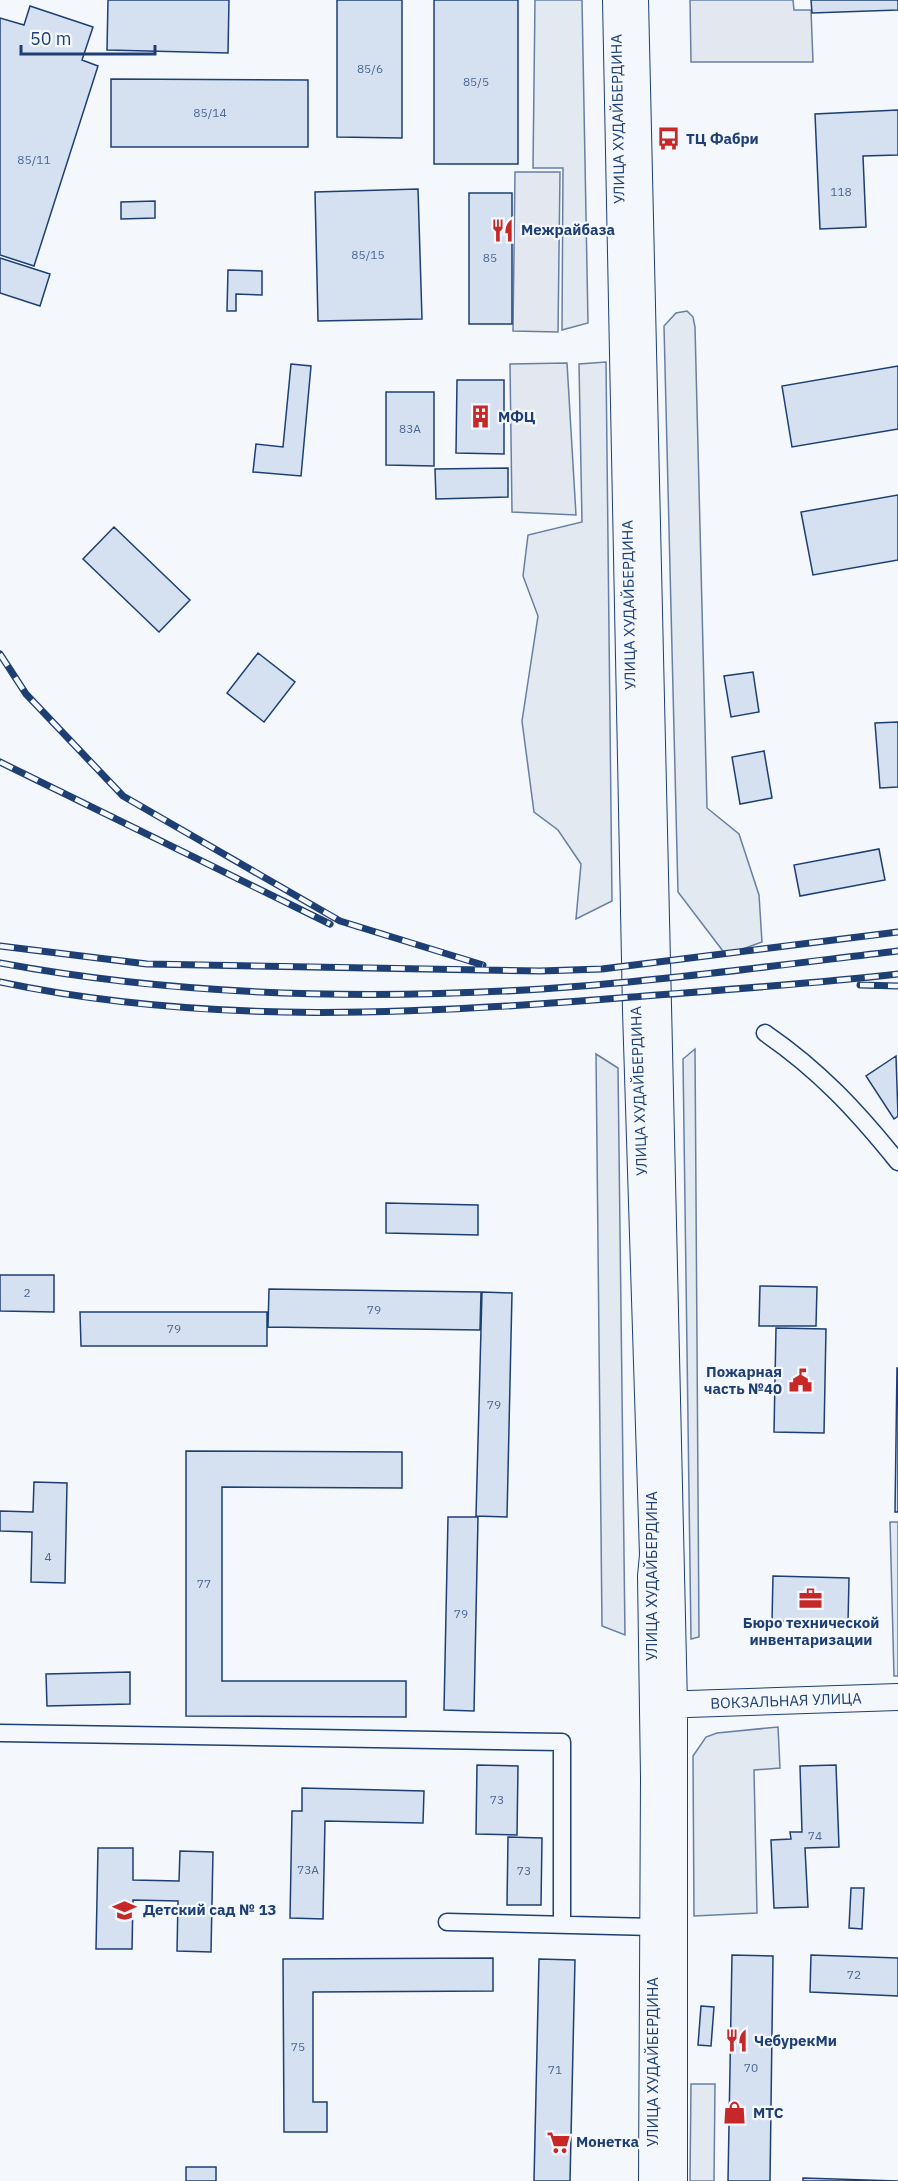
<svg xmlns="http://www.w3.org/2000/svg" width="898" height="2181" viewBox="0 0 898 2181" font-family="'IBM Plex Sans',sans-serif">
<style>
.green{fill:#e3e9f0;stroke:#687fa3;stroke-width:1.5}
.parking{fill:#e3e8f0;stroke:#687fa3;stroke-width:1.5}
.building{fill:#d5e0f0;stroke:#1d3f73;stroke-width:1.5}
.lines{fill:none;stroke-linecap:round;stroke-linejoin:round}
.minor-casing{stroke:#1d3f73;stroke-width:19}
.primary-casing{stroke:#1d3f73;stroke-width:28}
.minor{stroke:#f4f7fb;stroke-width:16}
.primary{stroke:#f4f7fb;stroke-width:26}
.rail-casing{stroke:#1d3f73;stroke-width:7}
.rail{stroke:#f4f7fb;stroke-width:4.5;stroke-dasharray:14;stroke-linecap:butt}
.labels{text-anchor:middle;stroke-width:4.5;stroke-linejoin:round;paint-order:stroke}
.number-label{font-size:12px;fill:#4b6792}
.street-label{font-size:15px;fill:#1d3f73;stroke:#f4f7fb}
.poi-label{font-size:15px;font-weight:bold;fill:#1d3f73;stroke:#f4f7fb;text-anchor:start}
</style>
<rect width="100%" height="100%" fill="#f4f7fb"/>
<path class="green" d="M535 0H582L588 323 562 330 563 168H533Z
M687 311 693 317 695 327 707 808 739 834 759 895 762 942 726 955 678 892 664 326 676 313Z
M606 362 612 901 576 919 581 864 558 830 534 812 522 721 538 616 523 576 528 535 582 522 579 364Z
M695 1049 699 1637 691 1639 683 1059Z
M596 1054 618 1068 625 1635 602 1626Z
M890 1522H898V1676H894Z
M778 1727 780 1768 754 1770 757 1913 694 1916 693 1756 706 1737 717 1733Z
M691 2084H715L714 2181H690Z"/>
<path class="parking" d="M690 0H793L794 10H811L813 62H691Z
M515 172H560L558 332 513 331Z
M567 363 576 515 512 512 510 364Z"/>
<path class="building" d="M108 0H229L228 53 107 50Z
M337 0H402V138L337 137Z
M434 0H518V164H434Z
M811 0H898V10L812 13Z
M30 6 93 27 82 60 98 66 34 266 0 255V18L24 25Z
M111 79 308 80V147H111Z
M898 110V155L863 156 866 227 820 229 815 114Z
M418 189 422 319 318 321 315 192Z
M469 193H512V324H469Z
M155 201V218L121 219V202Z
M0 258 50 274 40 306 0 293Z
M228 270 262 271V295L236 294V311H227Z
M291 364 311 366 301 476 253 472 256 444 283 447Z
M898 366V429L792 447 782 386Z
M457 380H504V454L456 453Z
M386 392H434V466L386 465Z
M508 468V497L436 499 435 469Z
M898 495V560L813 575 801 512Z
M114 527 190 600 159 632 83 559Z
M258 653 295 682 264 722 227 693Z
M753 672 759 712 731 717 724 676Z
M898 722V787L880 788 875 723Z
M764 751 772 798 740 804 732 757Z
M879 849 885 880 800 896 794 865Z
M896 1056 898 1116 894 1119 866 1076Z
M386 1203 478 1205V1235L386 1233Z
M0 1275H54V1312L0 1311Z
M760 1286 817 1287 816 1326H759Z
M269 1289 481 1292 480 1330 268 1327Z
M482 1292 512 1293 507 1517 476 1516Z
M80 1312H267V1346H81Z
M776 1328 826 1329 824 1433 774 1432Z
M897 1368H898V1512H895Z
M186 1451 402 1452V1488L222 1487V1681H406V1717L186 1716Z
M34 1482 67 1483 65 1583 31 1582 32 1532 0 1531V1511L33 1512Z
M448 1517H478L474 1711 444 1710Z
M773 1576 849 1578 848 1623 772 1621Z
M130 1672V1704L47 1706 46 1674Z
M477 1765 518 1766 517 1835 476 1834Z
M836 1765 839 1847 805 1848 808 1907 774 1908 771 1840 791 1839 790 1832H802L800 1766Z
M302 1788 424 1791 423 1823 325 1821 323 1919 290 1918 292 1811H302Z
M508 1837 542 1838 541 1905H507Z
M98 1848H133V1880L179 1881 180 1851 213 1852 211 1952 177 1951 178 1901 133 1900 132 1949H96Z
M851 1888H864L862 1929 849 1928Z
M732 1955 773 1956 770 2181H728Z
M811 1955 898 1958V1996L810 1992Z
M493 1958V1991L313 1992V2102H327V2132H284L283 1959Z
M539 1959 575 1960 570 2181H534Z
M701 2006 714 2007 711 2046 698 2045Z
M186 2167H216V2181H186Z
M803 2178 898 2181H803Z"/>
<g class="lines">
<defs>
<path id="minor" d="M765 1033C819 1070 857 1111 898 1162
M0 1733 562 1742V1925
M447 1922 654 1927"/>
<path id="primary" d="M616 0 636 1011 653 1555 651 1576 654 1778 652 2181
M635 0 674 1705V2181
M658 1705 898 1697"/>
</defs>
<use href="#minor" class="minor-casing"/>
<use href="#primary" class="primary-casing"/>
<use href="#minor" class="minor"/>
<use href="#primary" class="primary"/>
<defs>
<path id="rail" d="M0 654 26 694 123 796 340 921 483 965
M0 762 330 924
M0 946 147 964 540 971 602 969 898 932
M0 963C178 996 361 1000 542 989 661 981 780 965 898 951
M0 982C207 1026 423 1014 632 997 721 990 810 984 898 974
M860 985 898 986"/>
</defs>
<use href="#rail" class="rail-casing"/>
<use href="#rail" class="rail"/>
</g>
<defs>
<symbol id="bus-bare" viewBox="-9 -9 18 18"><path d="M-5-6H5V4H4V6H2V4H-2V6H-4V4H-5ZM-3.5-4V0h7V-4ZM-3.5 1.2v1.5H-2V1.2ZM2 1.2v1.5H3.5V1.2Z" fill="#c62828" stroke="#f4f7fb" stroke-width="2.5" paint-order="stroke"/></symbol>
<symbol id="restaurant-bare" viewBox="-9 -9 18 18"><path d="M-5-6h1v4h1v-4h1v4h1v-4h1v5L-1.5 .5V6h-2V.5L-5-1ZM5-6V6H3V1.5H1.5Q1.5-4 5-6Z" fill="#c62828" stroke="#f4f7fb" stroke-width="2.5" paint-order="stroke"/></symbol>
<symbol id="building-bare" viewBox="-9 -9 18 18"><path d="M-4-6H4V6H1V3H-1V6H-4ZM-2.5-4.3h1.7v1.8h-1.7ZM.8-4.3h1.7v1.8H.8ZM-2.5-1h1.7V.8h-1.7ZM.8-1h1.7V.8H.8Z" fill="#c62828" stroke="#f4f7fb" stroke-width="2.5" paint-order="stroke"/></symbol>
<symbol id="civic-bare" viewBox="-9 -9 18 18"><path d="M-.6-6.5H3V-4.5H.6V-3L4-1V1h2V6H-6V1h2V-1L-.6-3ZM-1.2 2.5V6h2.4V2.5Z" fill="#c62828" stroke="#f4f7fb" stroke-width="2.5" paint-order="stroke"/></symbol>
<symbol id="office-bare" viewBox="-9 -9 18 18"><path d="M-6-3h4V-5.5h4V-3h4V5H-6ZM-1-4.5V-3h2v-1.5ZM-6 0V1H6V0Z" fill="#c62828" stroke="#f4f7fb" stroke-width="2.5" paint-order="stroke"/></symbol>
<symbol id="school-bare" viewBox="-9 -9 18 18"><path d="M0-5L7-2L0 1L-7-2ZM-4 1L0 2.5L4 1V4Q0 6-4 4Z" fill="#c62828" stroke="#f4f7fb" stroke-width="2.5" paint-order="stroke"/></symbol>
<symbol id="shop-bare" viewBox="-9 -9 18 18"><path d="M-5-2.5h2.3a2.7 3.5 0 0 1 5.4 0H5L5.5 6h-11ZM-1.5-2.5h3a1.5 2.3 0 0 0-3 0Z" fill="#c62828" stroke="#f4f7fb" stroke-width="2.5" paint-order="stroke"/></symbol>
<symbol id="supermarket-bare" viewBox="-9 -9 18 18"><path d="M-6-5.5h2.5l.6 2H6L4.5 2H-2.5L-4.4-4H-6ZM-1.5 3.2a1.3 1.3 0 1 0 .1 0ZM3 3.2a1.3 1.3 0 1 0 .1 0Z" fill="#c62828" stroke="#f4f7fb" stroke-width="2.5" paint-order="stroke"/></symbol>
</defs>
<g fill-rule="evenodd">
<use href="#bus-bare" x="652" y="122" width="33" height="33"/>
<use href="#restaurant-bare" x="486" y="214" width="33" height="33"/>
<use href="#building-bare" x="464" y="400" width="33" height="33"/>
<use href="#civic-bare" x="784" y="1364" width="33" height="33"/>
<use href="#office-bare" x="794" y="1582" width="33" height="33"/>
<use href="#school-bare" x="108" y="1894" width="33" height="33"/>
<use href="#restaurant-bare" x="720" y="2024" width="33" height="33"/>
<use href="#shop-bare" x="718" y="2096" width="33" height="33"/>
<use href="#supermarket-bare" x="542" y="2126" width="33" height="33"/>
</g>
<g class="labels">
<g class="number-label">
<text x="370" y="73">85/6</text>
<text x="476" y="86">85/5</text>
<text x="210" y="117">85/14</text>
<text x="34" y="164">85/11</text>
<text x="841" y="196">118</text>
<text x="368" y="259">85/15</text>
<text x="490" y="262">85</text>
<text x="410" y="433">83А</text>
<text x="27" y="1297">2</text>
<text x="374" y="1314">79</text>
<text x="174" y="1333">79</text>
<text x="494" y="1409">79</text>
<text x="48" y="1561">4</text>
<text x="204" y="1588">77</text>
<text x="461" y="1618">79</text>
<text x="497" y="1804">73</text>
<text x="815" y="1840">74</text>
<text x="308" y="1874">73А</text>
<text x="524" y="1875">73</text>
<text x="854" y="1979">72</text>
<text x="298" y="2051">75</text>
<text x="751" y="2072">70</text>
<text x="555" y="2074">71</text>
</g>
<g class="street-label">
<text transform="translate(618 119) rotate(-91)" y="5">УЛИЦА ХУДАЙБЕРДИНА</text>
<text transform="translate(629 605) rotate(-91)" y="5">УЛИЦА ХУДАЙБЕРДИНА</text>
<text transform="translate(639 1091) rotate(-92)" y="5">УЛИЦА ХУДАЙБЕРДИНА</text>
<text transform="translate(652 1576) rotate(-90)" y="5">УЛИЦА ХУДАЙБЕРДИНА</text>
<text transform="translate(786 1701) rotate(-2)" y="5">ВОКЗАЛЬНАЯ УЛИЦА</text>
<text transform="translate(653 2062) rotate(-90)" y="5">УЛИЦА ХУДАЙБЕРДИНА</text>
</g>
<g class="poi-label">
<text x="686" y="144">ТЦ Фабри</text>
<text x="521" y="235">Межрайбаза</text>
<text x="498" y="422">МФЦ</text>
<text x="782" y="1377" text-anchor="end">Пожарная<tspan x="782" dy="17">часть №40</tspan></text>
<text x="811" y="1628" text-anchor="middle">Бюро технической<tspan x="811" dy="17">инвентаризации</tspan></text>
<text x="143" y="1915">Детский сад № 13</text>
<text x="754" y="2046">ЧебурекМи</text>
<text x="753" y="2118">МТС</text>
<text x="576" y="2147">Монетка</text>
</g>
</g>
<path d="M21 45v9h134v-9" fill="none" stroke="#1d3f73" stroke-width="3"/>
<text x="30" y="45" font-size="18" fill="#1d3f73" stroke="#f4f7fb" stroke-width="4.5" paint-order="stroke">50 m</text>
</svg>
